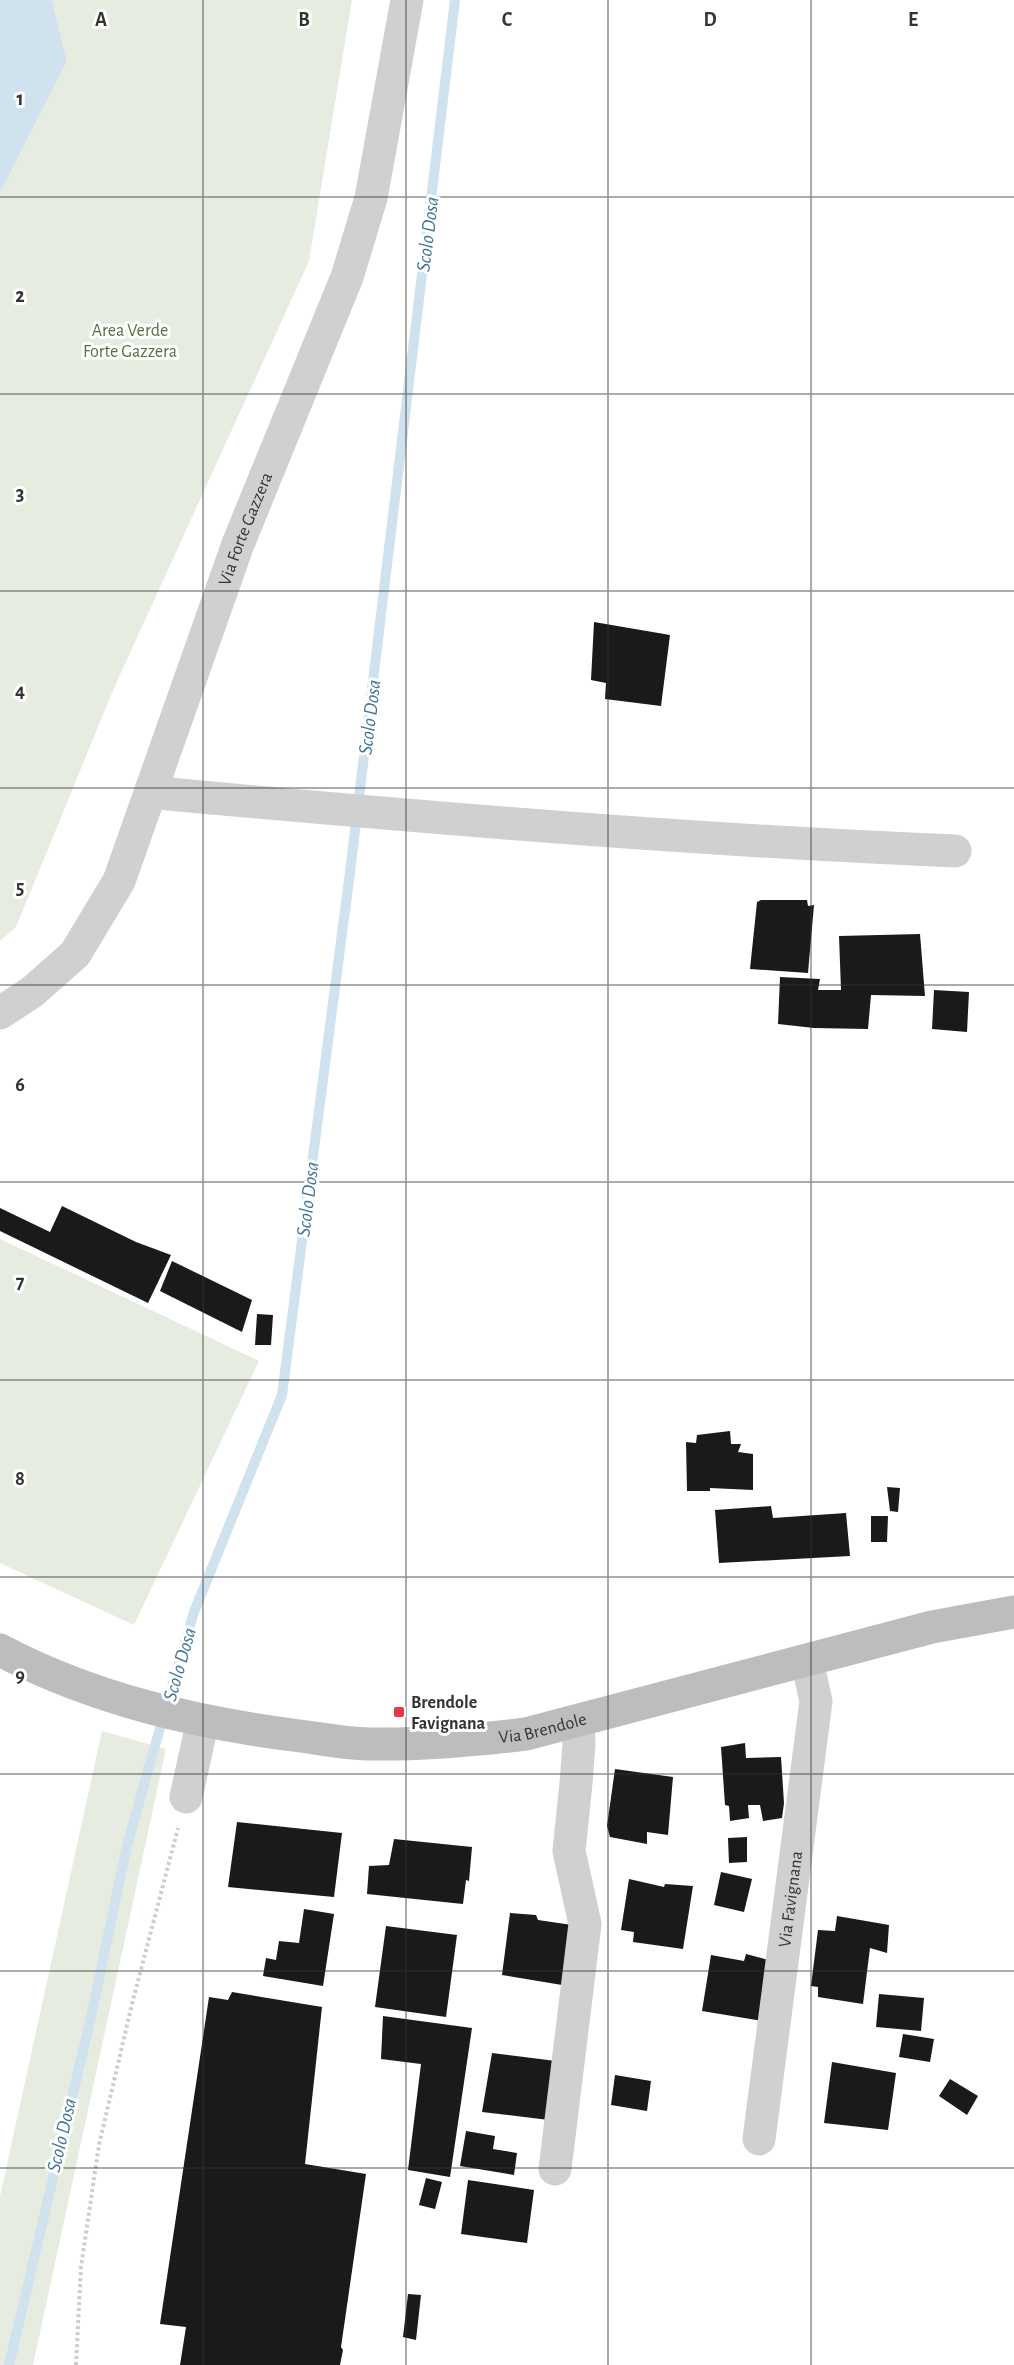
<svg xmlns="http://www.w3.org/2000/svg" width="1014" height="2365" viewBox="0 0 1014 2365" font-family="'Alegreya Sans',sans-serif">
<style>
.green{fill:#e6ecdf}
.water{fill:#cfe2ee}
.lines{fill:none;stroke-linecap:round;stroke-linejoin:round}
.stream{stroke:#cfe2ee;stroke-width:10}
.building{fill:#1a1a1a}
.path{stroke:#cdcdcd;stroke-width:4;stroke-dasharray:3 3;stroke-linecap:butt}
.street{stroke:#d0d0d0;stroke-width:33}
.secondary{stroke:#bdbdbd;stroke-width:33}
.grid{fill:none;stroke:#333;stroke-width:1.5;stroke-opacity:0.55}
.poi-dot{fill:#e63946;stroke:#fff;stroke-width:2}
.labels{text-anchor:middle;stroke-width:6;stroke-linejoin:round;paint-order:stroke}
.park-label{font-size:18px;fill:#56703f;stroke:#fff}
.street-label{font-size:18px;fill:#333;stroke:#fff}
.poi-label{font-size:18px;font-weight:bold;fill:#333;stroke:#fff;text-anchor:start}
.water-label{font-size:20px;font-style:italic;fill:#3f7597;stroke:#fff}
.grid-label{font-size:20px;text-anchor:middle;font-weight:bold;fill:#333;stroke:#fff;stroke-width:6;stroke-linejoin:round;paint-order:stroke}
</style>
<rect width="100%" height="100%" fill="#fff"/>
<path class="green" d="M52 0H352L309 261 114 688 16 927 0 941V193L67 61Z
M0 1239 259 1361 134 1625 0 1563Z
M102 1731 166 1749 33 2365H0V2196Z"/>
<path class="water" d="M0 0H52L67 61 0 193Z"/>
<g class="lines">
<path class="stream" d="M9 2365 90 2021 127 1846 156 1742 194 1612 282 1395 350 872 455 0"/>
</g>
<path class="building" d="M594 622 670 635 661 706 605 699 606 683 591 680Z
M761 900H807L808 906 814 905 808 973 750 969 757 902Z
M920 934 925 996 871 995 868 1029 814 1028 778 1024 780 977 820 979 818 990H841L839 936Z
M934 990 969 992 967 1032 932 1029Z
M62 1206 136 1242 171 1255 148 1303 0 1231V1208L50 1232Z
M172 1261 252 1300 242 1332 160 1291Z
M257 1314 273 1315 271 1345H255Z
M730 1431 731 1444H741L738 1452 753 1454V1490L710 1488V1491H687L686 1442 696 1443 697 1435Z
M887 1487 900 1488 898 1512 890 1511Z
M771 1506 773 1518 846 1513 850 1556 719 1563 715 1510Z
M871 1516H888L887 1542H871Z
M745 1743 746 1758 781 1757 784 1803 782 1818 763 1821 760 1805H748L749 1818 730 1821 729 1806 725 1805 721 1747Z
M615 1769 673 1777 668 1835 647 1832V1844L610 1837 607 1826Z
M237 1822 342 1833 334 1897 228 1887Z
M747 1837V1862L729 1863 728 1838Z
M394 1839 472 1847 469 1881 466 1880 463 1904 367 1894 369 1866 389 1865Z
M721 1872 752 1879 744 1912 714 1905Z
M629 1879 664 1887 665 1884 693 1886 683 1949 633 1942 634 1932 621 1930Z
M304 1909 334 1914 323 1986 263 1976 266 1958 276 1960 279 1941 299 1943Z
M510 1913 536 1915 538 1920 572 1925 562 1985 502 1975Z
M837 1916 889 1925 887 1953 870 1948 863 2004 818 1997V1987L811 1986 818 1930 835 1931Z
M386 1926 457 1935 446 2017 375 2007Z
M746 1954 776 1962 768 2022 702 2011 711 1955 744 1961Z
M232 1992 322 2007 305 2164 366 2174 341 2347 343 2350 340 2365H180L186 2327 160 2324 209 1997 228 2000Z
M879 1994 924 1998 921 2031 876 2027Z
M383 2016 472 2028 450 2177 408 2170 421 2064 381 2059Z
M903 2034 934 2039 930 2062 899 2057Z
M492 2053 556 2061 549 2120 482 2112Z
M832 2062 896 2073 888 2130 824 2123Z
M615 2075 651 2081 647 2111 611 2105Z
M950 2079 978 2096 967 2115 939 2096Z
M466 2131 495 2136 493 2149 517 2153 514 2175 460 2166Z
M426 2178 442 2182 435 2209 419 2205Z
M468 2180 534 2190 527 2243 461 2234Z
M408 2294 421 2295 416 2340 403 2337Z"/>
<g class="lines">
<path class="path" d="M76 2365 81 2267 99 2145 132 2004 178 1828"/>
<g class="street">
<path d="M153 790 168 794C430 818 692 840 955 851"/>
<path id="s1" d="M0 1013 32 992 75 954 119 881 238 544 347 277 371 198 407 0"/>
<path d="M186 1797 203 1720"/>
<path id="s2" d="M759 2139 816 1701 807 1661"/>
<path d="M555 2169 585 1924 569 1851 576 1783 579 1744 578 1722"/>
</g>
<path class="secondary" id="s3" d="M0 1650C93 1699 196 1723 300 1736 323 1739 348 1744 372 1744 423 1745 475 1740 526 1734L932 1627 1014 1612"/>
</g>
<path class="grid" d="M203 0V2365M406 0V2365M608 0V2365M811 0V2365M0 197H1014M0 394H1014M0 591H1014M0 788H1014M0 985H1014M0 1182H1014M0 1380H1014M0 1577H1014M0 1774H1014M0 1971H1014M0 2168H1014"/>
<rect class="poi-dot" x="393" y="1706" width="12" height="12" rx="3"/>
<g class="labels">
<g class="park-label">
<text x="130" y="336">Area Verde<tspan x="130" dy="21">Forte Gazzera</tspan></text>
</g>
<g class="street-label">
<text dy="6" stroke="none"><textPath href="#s1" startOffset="555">Via Forte Gazzera</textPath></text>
<text dy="6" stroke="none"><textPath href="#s3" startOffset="558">Via Brendole</textPath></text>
<text dy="6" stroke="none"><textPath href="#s2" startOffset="242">Via Favignana</textPath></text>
</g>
<g class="poi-label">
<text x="411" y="1708">Brendole<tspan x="411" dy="21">Favignana</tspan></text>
</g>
<g class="water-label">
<text transform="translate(427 234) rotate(-83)" y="7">Scolo Dosa</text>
<text transform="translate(369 717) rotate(-83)" y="7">Scolo Dosa</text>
<text transform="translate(307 1199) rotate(-83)" y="7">Scolo Dosa</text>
<text transform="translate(179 1664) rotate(-74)" y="7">Scolo Dosa</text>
<text transform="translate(61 2135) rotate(-77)" y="7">Scolo Dosa</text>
</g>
</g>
<g class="grid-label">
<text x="101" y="26">A</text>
<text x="304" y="26">B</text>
<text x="507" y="26">C</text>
<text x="710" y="26">D</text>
<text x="913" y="26">E</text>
<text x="20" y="105">1</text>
<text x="20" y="302">2</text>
<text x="20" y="500">3</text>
<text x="20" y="697">4</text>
<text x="20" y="894">5</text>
<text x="20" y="1091">6</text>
<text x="20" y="1288">7</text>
<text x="20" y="1485">8</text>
<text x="20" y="1682">9</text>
</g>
</svg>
